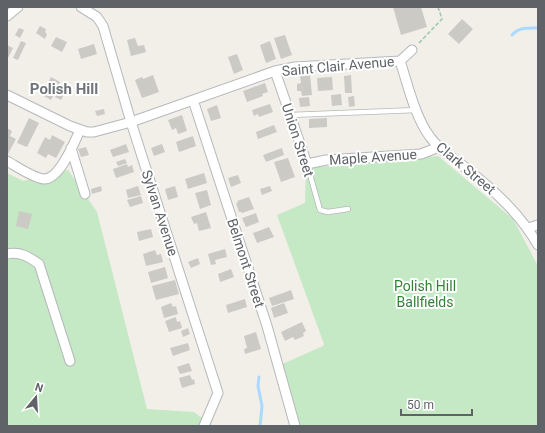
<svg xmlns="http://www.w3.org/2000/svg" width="545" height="433" viewBox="0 0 545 433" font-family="Roboto,sans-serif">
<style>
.green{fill:#c5e8c5}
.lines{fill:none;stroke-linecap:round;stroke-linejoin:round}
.stream{stroke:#aadaff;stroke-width:3}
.building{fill:#cccac5}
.service-casing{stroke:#b5b8bc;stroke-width:6}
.minor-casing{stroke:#b5b8bc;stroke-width:11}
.path{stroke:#9cc7a9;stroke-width:1.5;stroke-dasharray:4 2;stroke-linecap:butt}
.service{stroke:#fff;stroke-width:4.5}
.minor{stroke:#fff;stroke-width:9}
.labels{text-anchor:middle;stroke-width:4;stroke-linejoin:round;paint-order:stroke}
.street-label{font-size:14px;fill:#5f6368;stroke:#fff}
.park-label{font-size:14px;fill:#348238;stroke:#fff}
.neighbourhood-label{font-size:15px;font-weight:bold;fill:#70757a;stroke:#fff}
</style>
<rect width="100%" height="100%" fill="#f1efe8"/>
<path class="green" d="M438 156 513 219 538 266V426H299L278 366 323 346 324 344 277 215 305 203 306 168Z
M68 170 97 212 147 409 194 412 213 426H7V173L23 181Z"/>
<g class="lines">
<path class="stream" d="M512 35C519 27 528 28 538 28
M259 377 258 386 262 406 260 426"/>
</g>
<path class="building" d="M393 7H421L427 27 401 35Z
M462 19 473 29 459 44 448 34Z
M40 26 46 29 45 32 47 34 45 39 36 33Z
M19 28 24 30 20 38 15 35Z
M285 35 292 55 281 59 274 38Z
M56 37 67 42 62 52 51 46Z
M135 38 138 46 144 45 146 52 131 56 127 40Z
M21 41 26 43 18 60 13 58Z
M270 41 276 59 266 63 260 45Z
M94 44 97 54 81 59 78 49Z
M7 45 13 48 7 60Z
M237 54 243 70 234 74 228 57Z
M153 75 159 92 142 98 135 80 142 77 143 79Z
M310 75 312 95 302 96 301 91H297V84L301 83 300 76Z
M351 75 352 93H345L344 76Z
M51 77 60 82 51 100 42 95Z
M332 77 333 90 318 91 317 78Z
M64 82 69 85 61 100 55 97Z
M265 83 268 92 262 94 263 96 247 102 243 91Z
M341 94 342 105 332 106 331 95Z
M354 96 355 106 349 107 348 97Z
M309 97 310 106 300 107 299 98Z
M270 104 273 112 259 117 258 114 254 116 252 110Z
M217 105 221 118 211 121 207 109Z
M104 109 105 114 97 116 95 111Z
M182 115 187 131 178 134 176 128 172 130 168 120Z
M29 118 39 123 27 147 17 143Z
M327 118V127L309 128V119Z
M274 125 277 132 258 139 256 132Z
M7 128 12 131 10 136 16 139 8 154 7 153Z
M52 135 65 142 56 158 48 154 46 158 37 153 45 137 50 140Z
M193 136 196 146 179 152 176 142Z
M126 144 129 152 113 157 110 150Z
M162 144 165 152 154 156 151 148Z
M86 147 89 155 81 157 78 149Z
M282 148 284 155 266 162 263 155Z
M288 158 295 177 281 182 274 162Z
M125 159 127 163 118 166 116 162Z
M127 164 128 167 132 165 134 172 116 178 113 169Z
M204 173 207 183 188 189 185 179Z
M238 175 241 183 231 187 228 178Z
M101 186 102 191 92 194 91 189Z
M138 186 141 195 128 198 126 190Z
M175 186 178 197 168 200 165 189Z
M270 186 272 191 262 195 260 189Z
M207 190 211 205 200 209 195 193Z
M141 196 143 203 130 207 127 200Z
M249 197 254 209 242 213 241 212H239L236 203H238L237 201Z
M19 211 32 214 28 229 16 226Z
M206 212 211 228 199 231 197 223 194 224 191 217Z
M256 213 259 222 246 227 242 218Z
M269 227 274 237 257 243 253 233Z
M151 229 153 237 139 241 137 232Z
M225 249 227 257 215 260 216 264 211 265 208 254Z
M155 250 157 255 161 254 163 262 146 266 143 254Z
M198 258 200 264 191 268 188 262Z
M165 267 168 278 151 283 148 272Z
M231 269 234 277 220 282 218 274Z
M175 280 179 294 156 300 152 286Z
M291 290 294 299 272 306 269 298Z
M245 299 247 307 228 313 226 305Z
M171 303 173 307 176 306 178 314 164 318 161 307Z
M284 303 288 313 274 318 271 308Z
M176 317 177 322 180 321 182 328 169 332 165 321Z
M302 322 306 331 303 333 304 336 295 340 293 337 285 341 281 332Z
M188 328 190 334 183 337 181 331Z
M256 332 261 349 245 354 244 349 247 348 244 336Z
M188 343 190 350 173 356 170 348Z
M189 363 192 371 180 374 177 367Z
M190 375 192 380 194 379 195 384 182 388 179 378Z"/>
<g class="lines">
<defs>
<path id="service" d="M290 115 417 110
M307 164 320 210 328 212 348 209"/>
<path id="minor" d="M81 7 97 17 103 26 131 122 218 393 204 426
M7 16 18 7
M400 61C408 85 415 117 430 137 440 151 455 159 467 169 495 191 520 214 538 245
M275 71 307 164 326 160 421 154 439 147
M7 95 70 126 87 132H94L131 122 275 71 295 67 400 61 412 50
M193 100 267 326 295 426
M71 148 85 194
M7 161C16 166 33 178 44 179 60 179 74 143 80 130
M528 228 538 225
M7 254C20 251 29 257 39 264L70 361"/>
</defs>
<use href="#service" class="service-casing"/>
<use href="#minor" class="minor-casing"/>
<path class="path" d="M419 43 442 19 438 7"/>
<use href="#service" class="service"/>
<use href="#minor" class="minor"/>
</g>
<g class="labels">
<g class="street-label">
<text transform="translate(338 66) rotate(-5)" y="5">Saint Clair Avenue</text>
<text transform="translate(298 140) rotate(72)" y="5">Union Street</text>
<text transform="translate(373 157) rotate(-4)" y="5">Maple Avenue</text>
<text transform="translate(466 168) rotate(40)" y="5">Clark Street</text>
<text transform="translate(160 213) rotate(72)" y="5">Sylvan Avenue</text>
<text transform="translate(246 263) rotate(72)" y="5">Belmont Street</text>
</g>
<g class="park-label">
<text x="425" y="291">Polish Hill<tspan x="425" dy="16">Ballfields</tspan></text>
</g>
<g class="neighbourhood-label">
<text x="64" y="94">Polish Hill</text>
</g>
</g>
<rect width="545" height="433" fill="none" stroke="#5f6368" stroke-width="16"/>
<g transform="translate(36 397) rotate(18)" stroke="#ffffff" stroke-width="3" paint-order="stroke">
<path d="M0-3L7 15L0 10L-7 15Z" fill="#5f6368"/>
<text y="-6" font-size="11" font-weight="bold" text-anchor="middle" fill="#5f6368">N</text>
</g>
<path d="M401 409v6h71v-6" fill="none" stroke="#5f6368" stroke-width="2"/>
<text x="407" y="409" font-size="12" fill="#5f6368" stroke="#ffffff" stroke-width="3" paint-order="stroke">50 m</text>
</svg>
